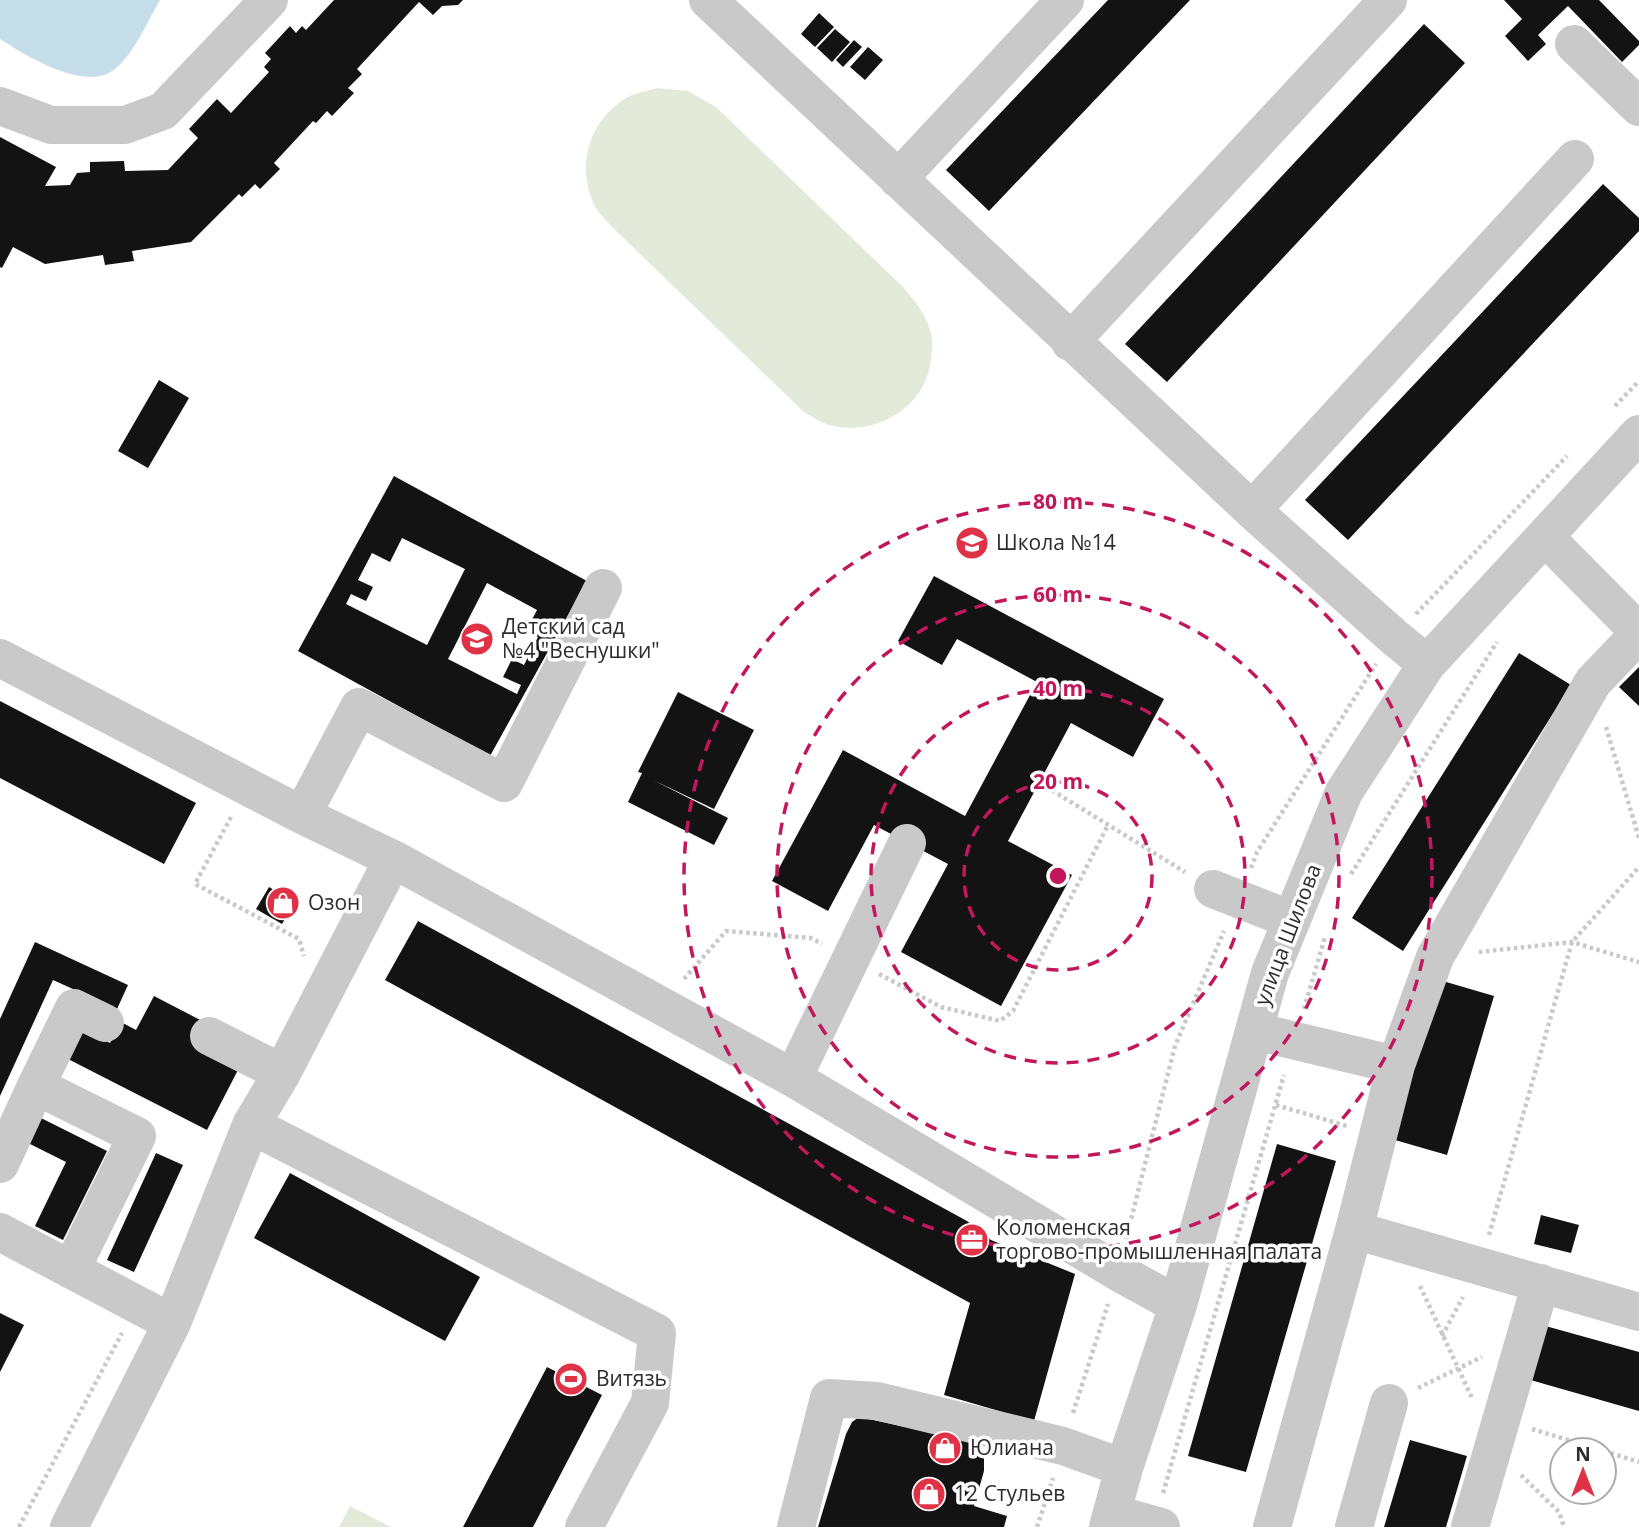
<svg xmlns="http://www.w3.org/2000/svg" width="1639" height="1527" viewBox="0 0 1639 1527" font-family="'Open Sans',sans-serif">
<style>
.green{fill:#e3eada}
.water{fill:#c6ddea}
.building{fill:#131313;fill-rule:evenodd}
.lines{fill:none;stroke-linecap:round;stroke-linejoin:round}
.path{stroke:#c9c9c9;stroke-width:4.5;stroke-dasharray:3.5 3.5;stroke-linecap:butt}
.minor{stroke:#c9c9c9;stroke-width:38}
.ring{fill:none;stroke:#c2185b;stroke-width:3.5;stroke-dasharray:12 9}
.labels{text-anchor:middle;stroke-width:7;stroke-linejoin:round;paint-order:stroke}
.poi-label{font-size:21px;fill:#2c2c2c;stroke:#fff;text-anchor:start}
.street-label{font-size:21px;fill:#2c2c2c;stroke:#fff}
.centre{fill:#c2185b;stroke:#fff;stroke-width:3.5}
.ring-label{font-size:21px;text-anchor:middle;font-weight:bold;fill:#c2185b;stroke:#fff;stroke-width:7;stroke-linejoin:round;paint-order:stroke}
</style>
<rect width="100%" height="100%" fill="#fff"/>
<path class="green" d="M657 88 688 91 716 107 902 286C916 302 927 315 932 337 933 343 932 351 931 358 928 405 878 436 833 426 823 424 813 417 804 412L613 228C606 220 597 212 593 202 576 164 590 120 626 98 634 93 647 91 657 88Z
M350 1506 391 1527H339Z"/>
<path class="water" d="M0 0H160C147 22 135 52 115 69 86 93 26 56 0 39Z"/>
<path class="building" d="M334 0H463L458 5 442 6 433 15 419 2 357 69 362 74 348 88 354 93 332 116 327 111 316 123 313 121 274 163 280 169 260 189 255 184 242 197 239 194 191 242 132 251 134 261 105 265 103 255 45 264 13 247 2 268 0 267V137L56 167 45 186 70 185 77 173 90 172V162L124 161 125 171 168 170 198 138 189 129 217 99 231 113 269 72 264 67 271 59 265 53 290 26 296 33 302 26 306 30Z
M1108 0H1190L989 211 946 170Z
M1504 0H1599L1639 41V45L1622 62 1568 6 1538 35 1546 44 1528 61 1505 36 1522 19Z
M819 13 834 27 815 47 801 34Z
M1424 24 1465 63 1167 382 1125 344Z
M835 29 850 42 832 62 817 48Z
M854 40 862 47 843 67 836 60Z
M868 47 883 60 865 80 850 67Z
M1603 184 1639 218V231L1348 540 1305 500Z
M159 380 189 398 148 468 118 451Z
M394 476 587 581 490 756 298 651ZM402 538 465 569 427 645 346 604 351 594 366 601 373 587 358 580 372 553 390 562ZM487 583 537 610 526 631 538 637 524 665 512 659 503 677 521 685 517 694 448 659Z
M934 576 1164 699 1133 757 1071 723 1008 841 1072 875 1001 1006 901 952 948 864 874 825 828 911 772 881 843 750 965 816 1037 682 957 639 942 665 898 641Z
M1519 653 1571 685 1403 951 1352 918Z
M1639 667V706L1619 687Z
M678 692 754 730 714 809 653 780 728 818 714 845 628 802 642 773 638 772Z
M0 701 196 803 164 864 0 778Z
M269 887 295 902 282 924 256 909Z
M418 921 967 1221 991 1240 1075 1274 1034 1421 944 1395 970 1303 385 980Z
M35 942 128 985 117 1009 53 980 0 1096V1019Z
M1436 979 1494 996 1447 1155 1388 1138Z
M154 996 206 1023 239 1068 207 1130 68 1059 83 1029 110 1043 121 1022 136 1030Z
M33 1114 107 1151 63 1240 35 1226 66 1162 20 1139Z
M1277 1144 1336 1161 1246 1472 1188 1456Z
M156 1153 183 1165 134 1272 107 1260Z
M290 1173 480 1277 445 1341 254 1238Z
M1541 1215 1579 1225 1571 1253 1534 1244Z
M0 1313 24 1325 0 1372Z
M1542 1325 1639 1352V1411L1527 1379Z
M547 1367 602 1395 533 1527H463Z
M859 1417 971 1441 980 1447 984 1457V1471L974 1506 1007 1516 1004 1527H818L846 1434 852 1422Z
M1410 1440 1467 1456 1446 1527H1384Z"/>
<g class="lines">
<path class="path" d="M1615 406 1639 381
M1416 614 1567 456
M1606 727 1639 838
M1040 783 1185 872
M231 817 195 884 299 939 304 956
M1251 868 1257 852 1376 664
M1351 874 1497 642
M1479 952 1572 942 1639 962
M879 974 941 1007 1000 1021 1013 1011 1108 825
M684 979 726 931 811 938 822 944
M1304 1009 1325 937
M1276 1105 1347 1126
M1489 1235 1572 942 1639 867
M1126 1239 1175 1046 1224 931
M1420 1286 1472 1398
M1442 1336 1463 1297
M1418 1388 1482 1357
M1073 1413 1108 1304
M1532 1429 1601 1450
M1604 1451 1639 1462
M1521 1475 1559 1512 1564 1527
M1163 1493 1284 1075
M19 1527 122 1333
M1037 1527 1053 1478"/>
<path class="minor" d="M708 0 1252 510 1394 637 1427 664
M1574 44 1639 107
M0 106 51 125H125L163 111 269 0
M898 179 1065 0
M1070 342 1388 0
M1252 510 1575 159
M1545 537 1639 632
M0 658 302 815 393 859 793 1078 1118 1272 1178 1305
M302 815 359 707 504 783 603 588
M393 859 282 1073 251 1125 657 1333 650 1403 584 1527
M1213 889 1292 920
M1254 1031 1396 1065
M209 1036 282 1073
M793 1078 907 843
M0 1164 36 1086
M1354 1230 1639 1312
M0 1232 172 1323
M71 1270 137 1136 36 1086 74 1008 105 1023
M1112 1513 1161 1527
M69 1527 172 1323 251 1125
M796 1527 829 1398 877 1401 1063 1446 1124 1468
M1108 1527 1124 1468 1178 1305 1270 973 1344 792 1427 664 1639 434
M1272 1527 1354 1230 1396 1065 1435 957 1593 682 1639 634
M1354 1527 1389 1403
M1470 1527 1541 1283"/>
</g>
<g class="ring">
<circle cx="1058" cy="876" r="94"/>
<circle cx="1058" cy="876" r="187"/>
<circle cx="1058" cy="876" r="281"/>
<circle cx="1058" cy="876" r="374"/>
</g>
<defs>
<symbol id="school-disc" viewBox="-11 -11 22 22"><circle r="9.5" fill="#e03246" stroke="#fff"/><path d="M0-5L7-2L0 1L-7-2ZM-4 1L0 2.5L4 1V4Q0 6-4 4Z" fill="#fff"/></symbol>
<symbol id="shop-disc" viewBox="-11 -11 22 22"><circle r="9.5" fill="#e03246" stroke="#fff"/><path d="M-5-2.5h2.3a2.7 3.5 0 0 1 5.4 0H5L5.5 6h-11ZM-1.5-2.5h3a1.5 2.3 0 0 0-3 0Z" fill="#fff"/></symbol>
<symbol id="office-disc" viewBox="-11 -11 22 22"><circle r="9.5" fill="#e03246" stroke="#fff"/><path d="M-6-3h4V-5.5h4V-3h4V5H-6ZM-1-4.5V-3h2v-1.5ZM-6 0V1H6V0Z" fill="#fff"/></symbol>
<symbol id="stadium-disc" viewBox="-11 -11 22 22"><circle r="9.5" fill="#e03246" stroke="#fff"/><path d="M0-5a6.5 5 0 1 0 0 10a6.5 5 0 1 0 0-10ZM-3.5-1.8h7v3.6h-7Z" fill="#fff"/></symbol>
</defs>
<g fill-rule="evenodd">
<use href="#school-disc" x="953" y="524" width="38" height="38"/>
<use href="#school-disc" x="458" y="620" width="38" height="38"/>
<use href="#shop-disc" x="264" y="884" width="38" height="38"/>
<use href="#office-disc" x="953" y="1221" width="38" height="38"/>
<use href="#stadium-disc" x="552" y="1360" width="38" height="38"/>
<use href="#shop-disc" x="926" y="1429" width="38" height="38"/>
<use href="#shop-disc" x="910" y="1475" width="38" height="38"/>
</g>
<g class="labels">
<g class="poi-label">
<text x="996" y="550">Школа №14</text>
<text x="502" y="634">Детский сад<tspan x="502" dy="24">№4 "Веснушки"</tspan></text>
<text x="308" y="910">Озон</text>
<text x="996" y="1235">Коломенская<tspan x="996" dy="24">торгово-промышленная палата</tspan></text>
<text x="596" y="1386">Витязь</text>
<text x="970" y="1455">Юлиана</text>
<text x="954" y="1501">12 Стульев</text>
</g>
<g class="street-label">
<text transform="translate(1288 935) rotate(-69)" y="7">улица Шилова</text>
</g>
</g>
<circle cx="1058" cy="876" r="10" class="centre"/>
<g class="ring-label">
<text x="1058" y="509">80 m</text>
<text x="1058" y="602">60 m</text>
<text x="1058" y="696">40 m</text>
<text x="1058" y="789">20 m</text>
</g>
<g transform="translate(1583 1471)"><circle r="33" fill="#ffffff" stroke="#ababab" stroke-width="2"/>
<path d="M0-5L12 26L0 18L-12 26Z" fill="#e03246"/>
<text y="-10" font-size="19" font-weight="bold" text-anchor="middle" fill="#2c2c2c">N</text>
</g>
</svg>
